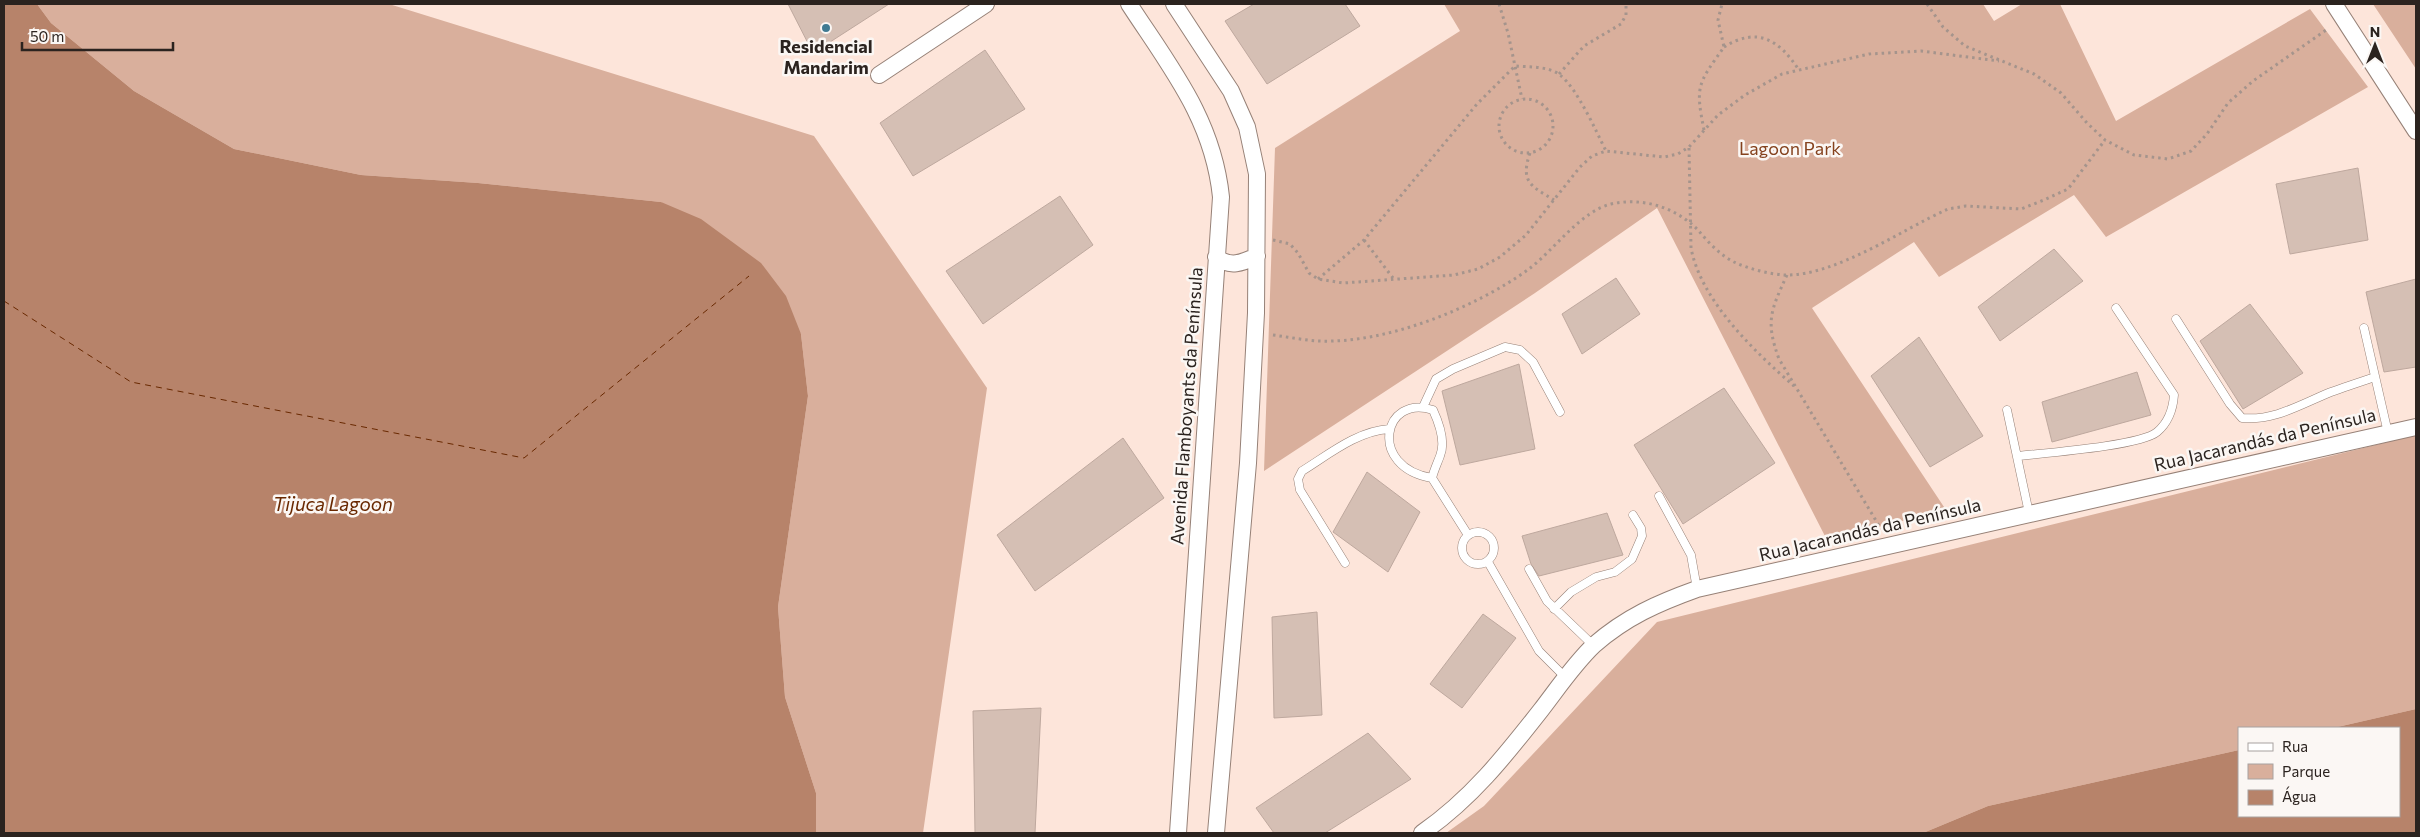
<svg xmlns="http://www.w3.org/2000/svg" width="2420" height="837" viewBox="0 0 2420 837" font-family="Commissioner,sans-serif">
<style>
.green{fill:#d9af9c}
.water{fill:#b7836a}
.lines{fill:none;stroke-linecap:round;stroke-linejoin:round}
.ferry{stroke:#692800;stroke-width:1;stroke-dasharray:6 5;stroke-linecap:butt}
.building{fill:#d5bfb4;stroke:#bea89e}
.service-casing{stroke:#968177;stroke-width:9}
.minor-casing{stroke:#968177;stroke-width:18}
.path{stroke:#a5948c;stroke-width:3;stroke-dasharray:2.5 4;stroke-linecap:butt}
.service{stroke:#fff;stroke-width:8}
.minor{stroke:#fff;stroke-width:16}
.poi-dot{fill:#3f7a92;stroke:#fbf7f4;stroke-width:2}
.labels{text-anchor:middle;stroke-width:5;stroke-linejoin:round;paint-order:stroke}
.poi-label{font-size:18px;font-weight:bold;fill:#2b231f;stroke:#fbf7f4}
.park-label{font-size:18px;fill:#85421e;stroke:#fbf7f4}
.street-label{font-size:18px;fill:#2b231f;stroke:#fbf7f4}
.water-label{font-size:19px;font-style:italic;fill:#692800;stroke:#fbf7f4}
</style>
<rect width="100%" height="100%" fill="#fde5da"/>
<path class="green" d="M37 4H389L814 136 987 388 923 833H816V793L785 697 778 607 808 396 801 334 661 202 478 183 361 175 234 149 134 91 51 23Z
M1444 4H1983L1994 21 2022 4H2060L2116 121 2310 9 2368 87 2106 237 2074 195 1939 277 1914 242 1812 308 1946 510 1827 540 1657 208 1535 293 1264 471 1275 148 1460 31Z
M2373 4H2416V69Z
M2416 435V709L2333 728H2239V750L1988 806 1923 833H1446L1484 806 1657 622Z"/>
<path class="water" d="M4 4H37L51 23 134 91 234 149 361 175 478 183 661 202 701 219 761 263 786 296 801 334 808 396 778 607 785 697 816 793V833H4Z
M2416 709V833H1923L1988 806 2239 750V816H2399V728H2333Z"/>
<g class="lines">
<path class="ferry" d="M4 301 131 382 524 458 749 276"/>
</g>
<path class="building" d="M788 4H889L813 53Z
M1254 4H1345L1360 26 1267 84 1225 21Z
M985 50 1025 109 913 176 880 123Z
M2358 168 2368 240 2290 254 2276 184Z
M1060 196 1093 245 983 324 946 271Z
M2054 249 2083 281 2000 341 1978 307Z
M1616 278 1640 314 1582 354 1562 314Z
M2416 279V367L2384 372 2366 292Z
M2250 304 2303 373 2243 409 2200 341Z
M1919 337 1983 436 1930 467 1871 376Z
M1519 364 1535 449 1460 465 1442 391Z
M2137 372 2151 415 2052 442 2042 402Z
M1724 388 1775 463 1683 524 1634 445Z
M1123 438 1164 498 1035 591 997 535Z
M1367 472 1420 512 1388 572 1333 532Z
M1607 513 1623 555 1539 576 1531 564 1522 536Z
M1317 612 1322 715 1274 718 1272 617Z
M1483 614 1516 638 1462 708 1430 684Z
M1041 708 1035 833H975L973 711Z
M1368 733 1411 779 1325 833H1274L1256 808Z"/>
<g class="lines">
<defs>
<path id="service" d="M2176 319 2230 404 2242 418C2275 421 2301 404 2331 392 2345 387 2360 382 2375 377
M2364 328 2388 433
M1423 407 1436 379 1453 369 1505 347 1520 350 1533 362 1560 412
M2007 410 2029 513
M2018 456C2044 453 2140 446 2157 432 2169 422 2173 409 2174 395L2116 308
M1432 478C1367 467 1383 393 1433 410 1439 423 1446 442 1440 456 1437 464 1434 470 1432 478L1468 535
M1659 496 1691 555 1697 589
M1462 548a16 16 0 1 1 32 0a16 16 0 1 1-32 0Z
M1488 562 1539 651 1566 678
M1345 563 1300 490 1298 479 1302 471C1328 455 1357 431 1389 429
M1529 569 1547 601 1594 646
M1554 609 1571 592 1596 577 1615 572 1632 559 1642 536 1641 528 1633 515"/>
<path id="minor" d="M1129 4C1170 67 1213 119 1221 197L1178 833
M1174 4 1231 91 1247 127 1257 174 1256 313 1248 463 1216 833
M2334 4 2416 131
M879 75 986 4
M1216 257C1230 268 1242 263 1257 256
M1422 833C1471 799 1505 756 1541 710 1558 688 1574 664 1594 645 1626 617 1658 603 1697 589L2416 427"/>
</defs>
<use href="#service" class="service-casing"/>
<use href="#minor" class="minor-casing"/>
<path class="path" d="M1499 4 1508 33 1522 99
M1927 4 1943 27 1965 46 2034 74 2061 93 2087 123 2105 140 2134 155 2168 159 2191 151 2207 134 2228 103 2253 81 2329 28
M1724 47C1758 26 1779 40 1799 70
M1559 74 1584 46 1621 24 1626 15V4
M1499 126a27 27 0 1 1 54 0a27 27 0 1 1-54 0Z
M1704 130C1695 85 1698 84 1724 47L1718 20 1722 4
M1689 148 1691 248C1701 301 1755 352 1794 386
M1530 153C1520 182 1531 186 1554 200
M1273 240 1290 244 1298 253 1309 273 1318 279 1343 283 1454 275 1478 269 1500 257 1526 235 1580 167 1592 156 1606 151 1664 157 1678 154 1689 147 1718 115 1745 95 1782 74 1869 54 1921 51 1999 61
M1364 240 1393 278
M1787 275C1771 310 1765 321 1779 359L1881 529
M1318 279 1364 240 1477 104 1515 66C1528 67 1549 66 1560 75 1577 88 1596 131 1606 151
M1273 335C1288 337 1303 340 1318 341 1386 344 1475 308 1529 269 1554 250 1581 211 1611 204 1643 197 1675 207 1698 230 1708 242 1720 255 1734 262 1749 269 1769 274 1785 275 1836 276 1901 230 1948 209L1966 206 2021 209 2044 200 2068 189 2105 140"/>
<use href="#service" class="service"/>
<use href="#minor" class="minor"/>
</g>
<circle class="poi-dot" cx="826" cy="28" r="5"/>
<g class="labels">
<g class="poi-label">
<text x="826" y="53">Residencial<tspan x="826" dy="21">Mandarim</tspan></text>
</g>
<g class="park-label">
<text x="1790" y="155">Lagoon Park</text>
</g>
<g class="street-label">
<text transform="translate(1187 406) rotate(-86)" y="6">Avenida Flamboyants da Península</text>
<text transform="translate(2265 440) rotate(-13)" y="6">Rua Jacarandás da Península</text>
<text transform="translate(1870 530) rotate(-13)" y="6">Rua Jacarandás da Península</text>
</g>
<g class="water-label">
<text x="333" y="511">Tijuca Lagoon</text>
</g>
</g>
<rect width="2420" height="837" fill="none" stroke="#2b231f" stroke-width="10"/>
<rect x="2238" y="727" width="162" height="90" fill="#fbf7f4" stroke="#a8a29f"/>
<rect x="2248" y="743" width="25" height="8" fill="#ffffff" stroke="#a8a29f"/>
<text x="2282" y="752" font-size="15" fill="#2b231f">Rua</text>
<rect x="2248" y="764" width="25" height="15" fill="#d9af9c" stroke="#a8a29f"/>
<text x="2282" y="777" font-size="15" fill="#2b231f">Parque</text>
<rect x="2248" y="790" width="25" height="15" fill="#b7836a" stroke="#a8a29f"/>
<text x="2282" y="802" font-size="15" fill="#2b231f">Água</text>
<g transform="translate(2375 45)" stroke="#fbf7f4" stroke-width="4" paint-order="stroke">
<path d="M0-4L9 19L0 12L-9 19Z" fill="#2b231f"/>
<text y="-8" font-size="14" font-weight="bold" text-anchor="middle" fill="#2b231f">N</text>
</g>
<path d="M22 42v8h151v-8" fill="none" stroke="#2b231f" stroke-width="2.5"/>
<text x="30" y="42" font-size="15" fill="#2b231f" stroke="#fbf7f4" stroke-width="4" paint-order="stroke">50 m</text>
</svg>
